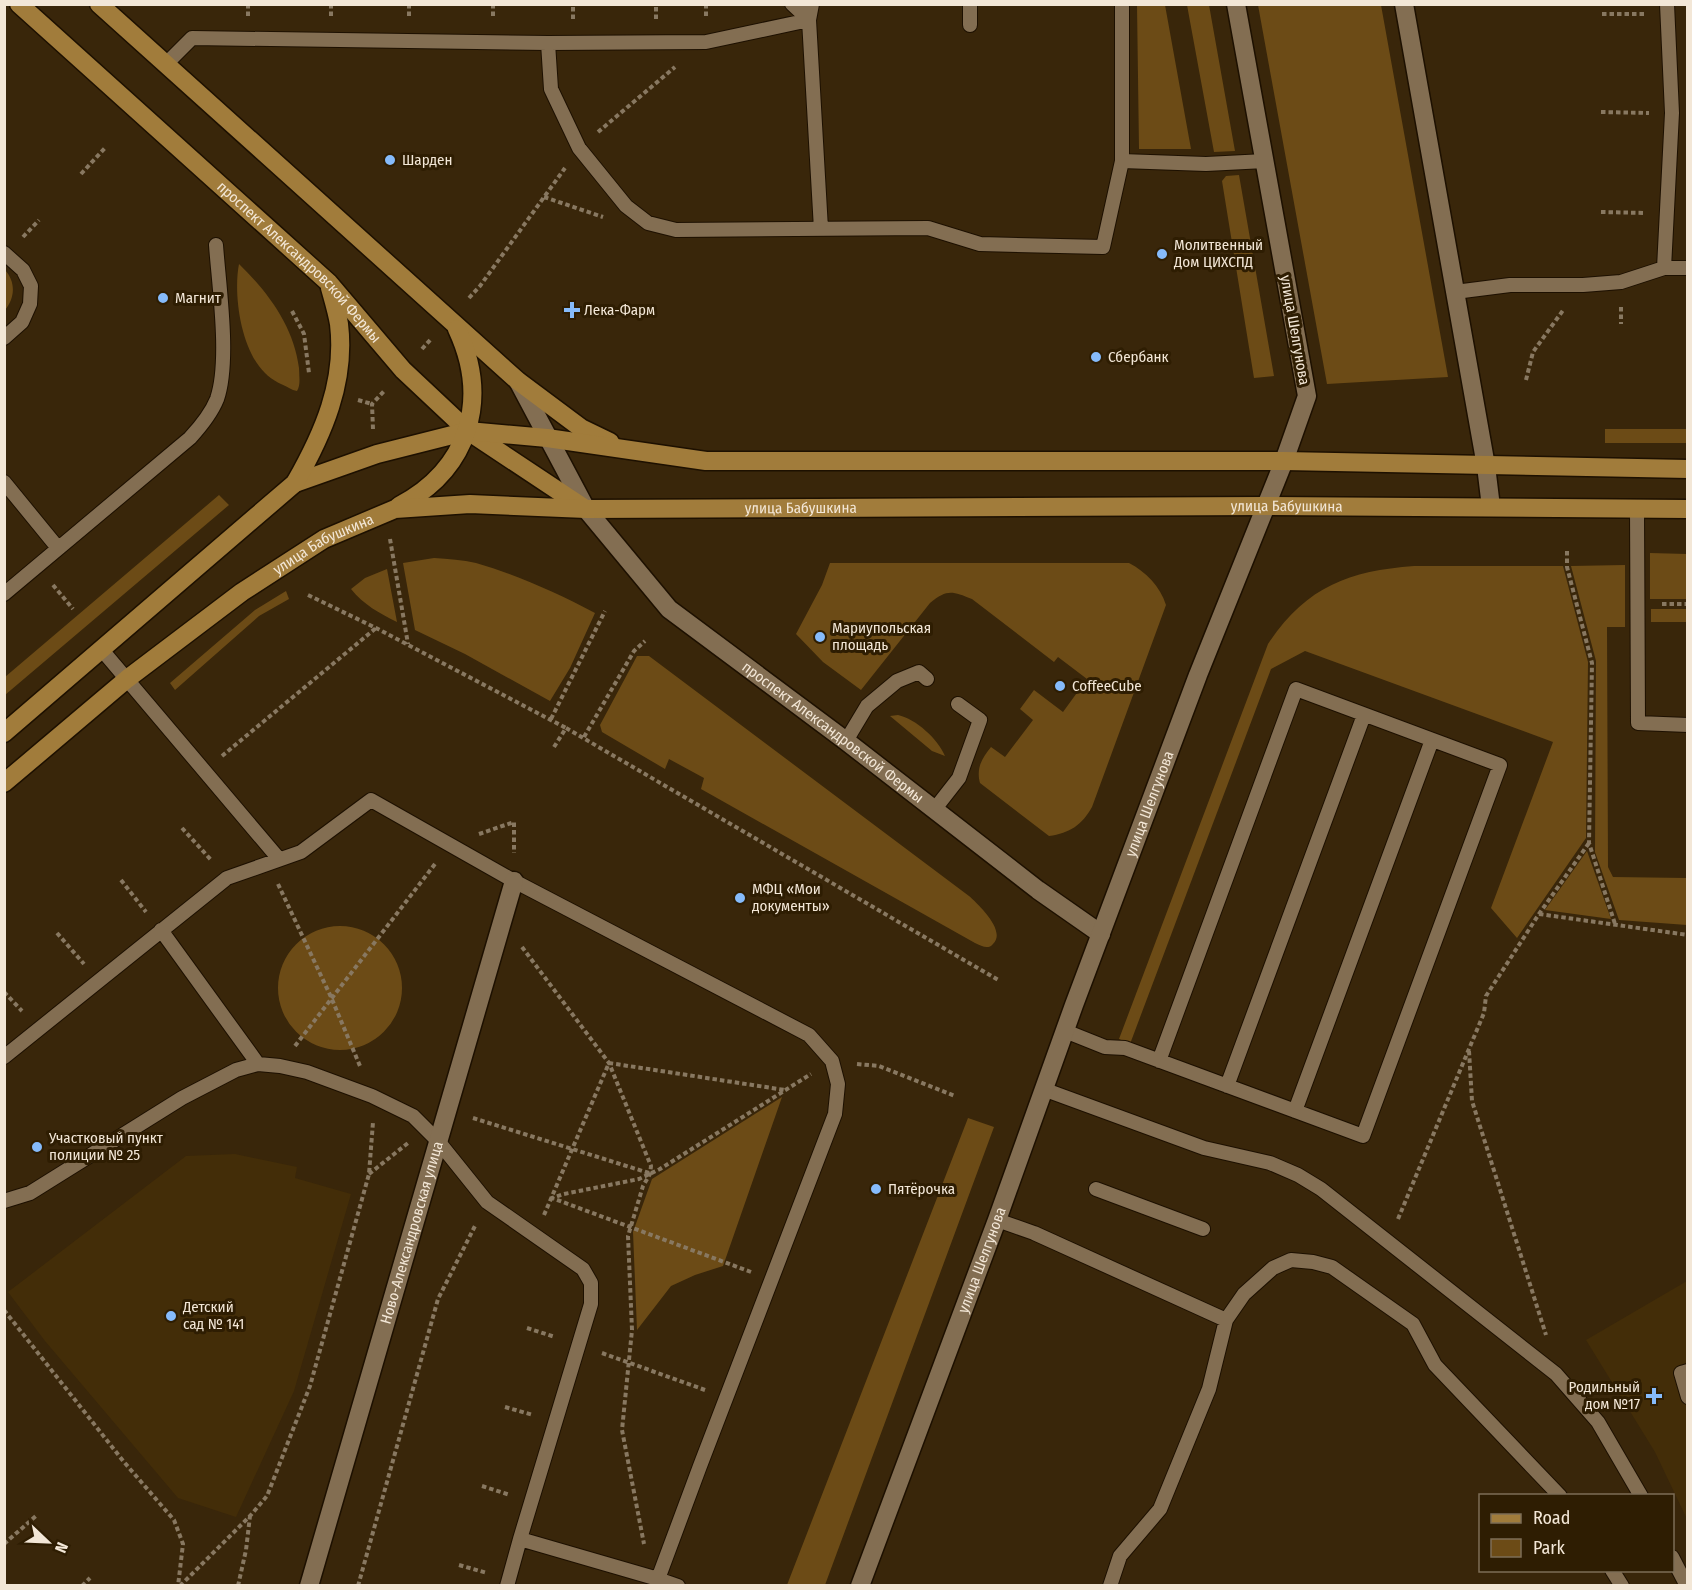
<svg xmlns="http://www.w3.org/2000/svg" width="1692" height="1590" viewBox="0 0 1692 1590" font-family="'Fira Sans Condensed',sans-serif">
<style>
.built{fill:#432d08}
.green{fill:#6c4b16}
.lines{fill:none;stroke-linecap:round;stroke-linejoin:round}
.lane-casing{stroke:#1d1000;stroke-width:16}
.street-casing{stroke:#1d1000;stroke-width:21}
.secondary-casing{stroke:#1d1000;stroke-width:21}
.path{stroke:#887861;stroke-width:4;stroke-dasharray:4.5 3;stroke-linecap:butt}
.lane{stroke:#836e52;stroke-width:14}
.street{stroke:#836e52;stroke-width:18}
.secondary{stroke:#a17c3b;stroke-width:18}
.poi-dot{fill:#86bbfb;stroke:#2e1d02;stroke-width:2}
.labels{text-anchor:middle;stroke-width:6;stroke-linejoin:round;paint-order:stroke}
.poi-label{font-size:15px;fill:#f3e7d7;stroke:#2e1d02;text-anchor:start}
.street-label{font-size:15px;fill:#f3e7d7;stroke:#2e1d02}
</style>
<rect width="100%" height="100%" fill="#39260a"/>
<path class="built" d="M235 1154 297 1167 295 1178 351 1194 294 1391 236 1517 178 1498 45 1341 8 1292 186 1156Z
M1687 1281V1519L1655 1452 1586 1340Z"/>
<path class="green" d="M1137 5H1165L1191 149H1139Z
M1187 5H1209L1235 151 1214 152Z
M1258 5H1381L1448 377 1327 384Z
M1239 175 1274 376 1254 378 1222 181 1226 176Z
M239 264C268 292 294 327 299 368 299 376 301 384 297 391L293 390C284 385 272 381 265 373 241 350 233 295 239 264Z
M5 270C16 282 15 298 5 310Z
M1605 429H1687V443H1605Z
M219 495 229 505 5 695V677Z
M1650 553 1687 554V599H1650Z
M434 558C448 559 463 560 476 563 517 575 557 593 595 613L570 668 550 701 465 654 415 630 403 563Z
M830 563H1129C1146 572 1160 586 1166 605L1092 807C1082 825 1070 833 1049 836L980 783C976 768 982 758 991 747L1005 757 1033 720 1020 709 1034 690 1063 712 1087 679 1058 657 1054 662 972 599C952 591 947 589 930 603L861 690 823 662 796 634 822 585Z
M1625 565V627H1607L1608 867 1613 877 1687 878V925L1619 920 1595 852 1596 661 1571 566Z
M1414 566H1563L1588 662 1586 838 1517 938 1491 908 1553 742 1305 651 1271 669 1130 1044 1119 1039 1268 644C1306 587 1348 571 1414 566Z
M387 569 397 622C379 613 364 605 351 589L365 578Z
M286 591 289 599 259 616 175 690 170 683 255 610Z
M1651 609H1687V622H1651Z
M637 656H649L969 896C978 904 1007 931 993 944 988 950 982 946 975 943L701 789 704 778 669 759 665 769 602 732 600 725Z
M898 715C916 719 938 739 945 756L932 751 890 716Z
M1587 851 1611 919 1545 910Z
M278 988a62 62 0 1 1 124 0a62 62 0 1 1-124 0Z
M782 1097 723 1266 695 1275 671 1286 637 1330 633 1232 652 1179Z
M968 1118 994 1127 825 1585H787Z"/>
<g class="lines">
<defs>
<path id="lane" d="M812 4 809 20 821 229
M970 4V25
M548 43 551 89 579 148 626 206 648 223 676 230 928 228 980 244 1103 247 1122 161 1206 164 1265 161
M166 64 192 38 548 43 706 42 809 20 792 4
M1122 161V4
M4 253 23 270 31 286 30 304 22 322 4 338
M1664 268 1672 113 1667 4
M1455 292 1510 285H1583L1621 282 1664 268H1688
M4 482 58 548
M1637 509 1638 723 1688 725
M4 594 190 438C201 426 211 414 217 399 230 361 219 287 216 245
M102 650 279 859
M846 741 867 706 897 681 919 672 927 679
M934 810 959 778 980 720 958 704
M161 930 258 1064 280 1066 307 1072 372 1096 413 1116 438 1141 487 1202 583 1269 591 1283V1304L520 1539 658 1579
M1065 1031 1105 1047 1125 1048 1363 1136 1500 765 1296 689 1159 1061
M4 1057 227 878 301 852 371 800 514 881 809 1035 832 1061 838 1084 835 1114 700 1466 658 1579 678 1586
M1227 1086 1364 715
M1043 1089 1204 1148 1270 1163 1298 1175 1321 1189 1556 1374 1598 1422 1641 1496
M1295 1111 1432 740
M1096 1189 1203 1229
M4 1201 30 1193 182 1098 236 1070 258 1064
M997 1220 1034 1233 1226 1320
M1688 1371 1681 1373 1688 1397
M1672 1557 1687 1586
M1612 1570 1622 1586
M507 1586 520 1539
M1110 1586 1120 1556 1160 1509 1209 1389 1226 1320 1244 1294 1273 1268 1291 1260 1313 1262 1332 1267 1413 1324 1435 1365 1560 1496"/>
<g id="street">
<path d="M1404 4 1486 466 1491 507"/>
<path id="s1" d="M518 381 586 509 669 609 846 741 1038 890 1101 934"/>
<path id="s2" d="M309 1586 514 881"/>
<path id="s3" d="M860 1586 997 1220 1074 1005 1198 675 1284 461 1307 396 1236 4"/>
</g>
<g id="secondary">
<path id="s4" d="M19 4 329 283 403 370 468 431 584 508"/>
<path d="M99 4 518 381 581 428 610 442"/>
<path d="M295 483 377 454 468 431 547 438 706 461H1284L1688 469"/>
<path d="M399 506C469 469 490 400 457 329"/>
<path d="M4 733 295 483C323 434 346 382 339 324 337 312 333 299 330 288"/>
<path id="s5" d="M4 783 127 679 242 592 324 539 395 509 470 504 586 509 1267 506 1688 509"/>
</g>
</defs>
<use href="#lane" class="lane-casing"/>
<use href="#street" class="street-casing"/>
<use href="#secondary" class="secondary-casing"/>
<path class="path" d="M331 4V16
M409 4V19
M493 4V19
M706 4V17
M1602 14H1644
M248 16V4
M573 19V4
M656 19V4
M1601 112 1649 113
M598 132 675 67
M81 174 105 148
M544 197 603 217
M1601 212 1645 213
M23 237 39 220
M469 298 480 286 565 168
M1621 307V324
M292 311 304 334 309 373
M422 349 432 338
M1526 380 1533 352 1564 309
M358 400 372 404
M373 429 372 404 385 390
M390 539 408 644
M1567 551V567L1592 663 1589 843 1615 924
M53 585 73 609
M308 595 376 628 566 728
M1662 604H1688
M551 719 605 611
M584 737 634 651 645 641
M554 747 566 728 1000 981
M222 756 376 628
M182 828 212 861
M479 834 514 822V853
M121 880 146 912
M278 884 331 997 360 1066
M1539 914 1688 935
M57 933 84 964
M522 947 609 1063 651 1166 650 1174 643 1186 628 1236 632 1330 622 1430 644 1544
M4 992 22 1011
M295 1046 435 864
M1469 1051 1472 1101 1546 1335
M857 1064 879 1066 955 1096
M473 1118 649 1173
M369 1174 408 1143
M544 1215 609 1063 785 1090
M1398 1219 1484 1013 1486 996 1539 914 1589 843
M751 1272 552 1198 564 1194 639 1179 660 1169 811 1074
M4 1310 124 1462 174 1520 183 1544 178 1586
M527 1328 555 1337
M602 1353 705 1390
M505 1407 533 1415
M482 1486 510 1495
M4 1544 37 1515
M459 1565 487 1573
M82 1586 90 1578
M180 1586 250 1516 267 1496 310 1386 369 1174 373 1122
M238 1586 246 1550 250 1516
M358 1586 438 1299 476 1224"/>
<use href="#lane" class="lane"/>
<use href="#street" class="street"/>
<use href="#secondary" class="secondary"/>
</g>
<g class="poi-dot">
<circle cx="390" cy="160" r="6"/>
<circle cx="1162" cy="254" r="6"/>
<circle cx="163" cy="298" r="6"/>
<path d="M569 301h6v6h6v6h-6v6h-6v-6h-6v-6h6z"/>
<circle cx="1096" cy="357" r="6"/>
<circle cx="820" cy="637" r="6"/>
<circle cx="1060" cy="686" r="6"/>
<circle cx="740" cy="898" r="6"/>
<circle cx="37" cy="1147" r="6"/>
<circle cx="876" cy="1189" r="6"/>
<circle cx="171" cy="1316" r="6"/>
<path d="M1651 1387h6v6h6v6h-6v6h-6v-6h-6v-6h6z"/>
</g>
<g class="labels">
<g class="poi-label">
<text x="402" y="165">Шарден</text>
<text x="1174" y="250">Молитвенный<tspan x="1174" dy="17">Дом ЦИХСПД</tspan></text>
<text x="175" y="303">Магнит</text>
<text x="584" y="315">Лека-Фарм</text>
<text x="1108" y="362">Сбербанк</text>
<text x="832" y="633">Мариупольская<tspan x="832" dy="17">площадь</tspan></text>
<text x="1072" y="691">CoffeeCube</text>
<text x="752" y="894">МФЦ «Мои<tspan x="752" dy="17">документы»</tspan></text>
<text x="49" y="1143">Участковый пункт<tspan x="49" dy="17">полиции № 25</tspan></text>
<text x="888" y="1194">Пятёрочка</text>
<text x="183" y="1312">Детский<tspan x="183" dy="17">сад № 141</tspan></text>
<text x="1640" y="1392" text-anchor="end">Родильный<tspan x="1640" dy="17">дом №17</tspan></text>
</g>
<g class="street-label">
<text dy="5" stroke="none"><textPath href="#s4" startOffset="381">проспект Александровской Фермы</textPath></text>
<text transform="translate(1295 330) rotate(80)" y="5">улица Шелгунова</text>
<text dy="5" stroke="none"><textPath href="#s5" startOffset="1372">улица Бабушкина</textPath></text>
<text dy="5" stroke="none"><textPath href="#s5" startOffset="886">улица Бабушкина</textPath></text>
<text dy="5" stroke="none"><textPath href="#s5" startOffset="400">улица Бабушкина</textPath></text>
<text dy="5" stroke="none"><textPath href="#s1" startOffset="480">проспект Александровской Фермы</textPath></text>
<text dy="5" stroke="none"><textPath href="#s3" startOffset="834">улица Шелгунова</textPath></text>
<text dy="5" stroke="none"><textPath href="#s2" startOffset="368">Ново-Александровская улица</textPath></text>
<text dy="5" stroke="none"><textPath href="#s3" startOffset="348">улица Шелгунова</textPath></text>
</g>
</g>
<rect width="1692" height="1590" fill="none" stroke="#f3e7d7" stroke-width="12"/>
<rect x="1479" y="1494" width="195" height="78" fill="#2e1d02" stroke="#7d6e57" stroke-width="1.5"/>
<rect x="1491" y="1514" width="30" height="9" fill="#a17c3b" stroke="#7d6e57" stroke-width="1.5"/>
<text x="1533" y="1524" font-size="18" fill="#f3e7d7">Road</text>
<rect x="1491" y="1539" width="30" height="18" fill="#6c4b16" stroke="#7d6e57" stroke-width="1.5"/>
<text x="1533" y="1554" font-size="18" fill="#f3e7d7">Park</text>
<g transform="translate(48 1542) rotate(113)" stroke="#2e1d02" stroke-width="4.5" paint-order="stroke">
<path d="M0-4.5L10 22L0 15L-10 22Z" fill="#f3e7d7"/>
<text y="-9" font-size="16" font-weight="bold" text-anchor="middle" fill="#f3e7d7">N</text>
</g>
</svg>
